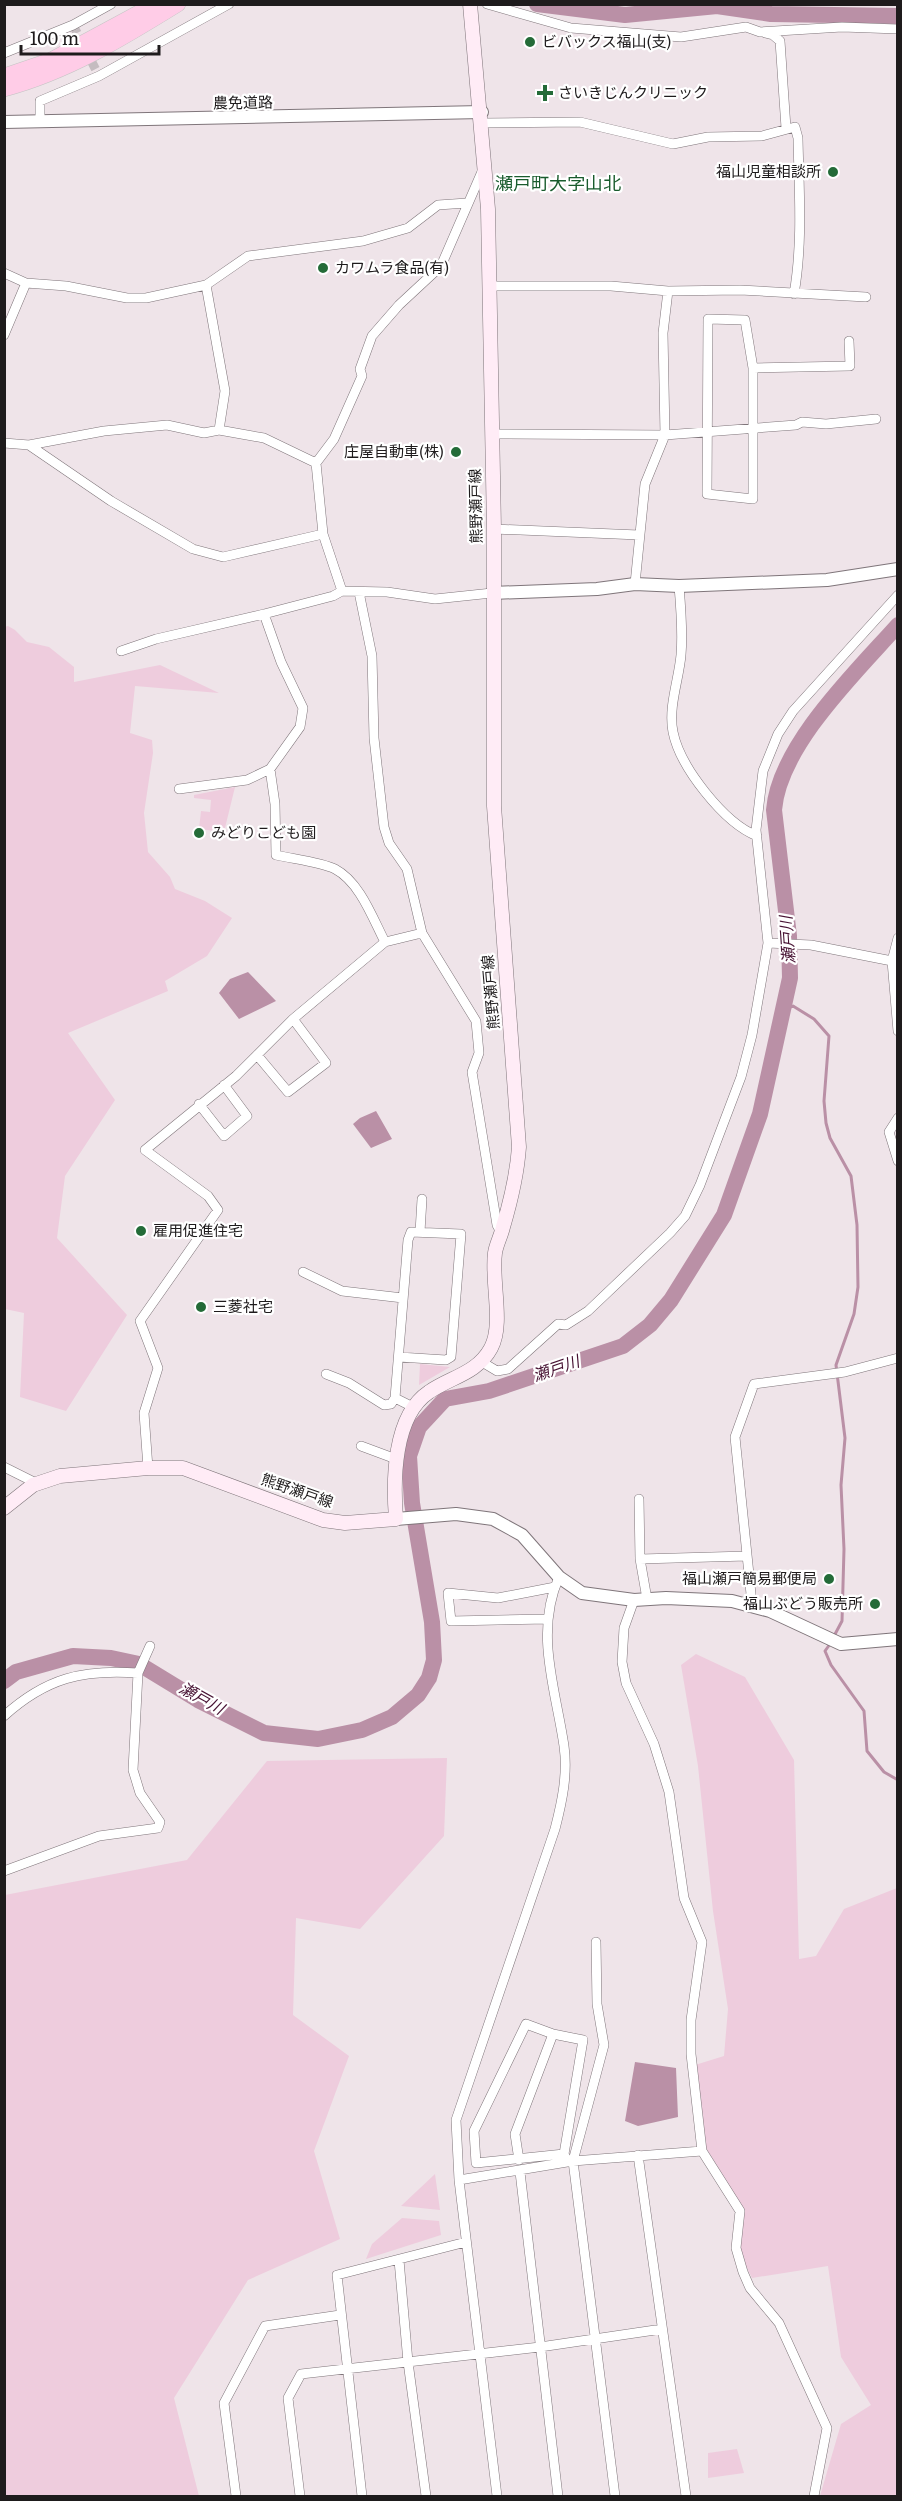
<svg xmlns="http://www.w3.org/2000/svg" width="902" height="2501" viewBox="0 0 902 2501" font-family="Literata,'Noto Sans JP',serif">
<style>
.green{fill:#ecd}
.water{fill:#ba90a6}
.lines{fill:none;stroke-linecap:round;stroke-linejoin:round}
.stream{stroke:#ba90a6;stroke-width:3}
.river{stroke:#ba90a6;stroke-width:16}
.minor-tunnel{stroke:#c5bcc0;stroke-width:9;stroke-dasharray:9 4.5;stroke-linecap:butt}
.minor-casing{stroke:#7f757a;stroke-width:10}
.tertiary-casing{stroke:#7f757a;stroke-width:14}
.secondary-casing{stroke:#7f757a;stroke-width:15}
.trunk-casing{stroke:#c4c4c4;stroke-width:16}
.minor{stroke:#fff;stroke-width:9}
.tertiary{stroke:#fff;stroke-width:12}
.secondary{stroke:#ffecf6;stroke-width:14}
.trunk{stroke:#ffcce7;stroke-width:15}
.poi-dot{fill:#246b38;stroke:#fff;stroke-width:2}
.labels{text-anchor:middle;stroke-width:4.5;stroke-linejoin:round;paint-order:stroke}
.poi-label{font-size:15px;fill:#1e1b1c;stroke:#fff;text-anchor:start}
.street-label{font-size:15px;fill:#1e1b1c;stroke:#fff}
.water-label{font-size:16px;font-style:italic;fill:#461132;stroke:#fff}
.quarter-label{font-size:18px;fill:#195b2d;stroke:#fff}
</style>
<rect width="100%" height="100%" fill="#efe4e9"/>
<path class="green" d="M8 626 15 630 27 642 49 647 74 667V682L160 665 219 693 135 686 130 733 152 740 153 753 144 813 148 852 170 877 175 889 205 901 232 918 207 956 165 981 168 991 68 1033 115 1100 65 1176 57 1238 127 1315 66 1411 20 1397 24 1313 5 1309 4 627Z
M235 787 224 832 199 829 201 811 210 812 211 800 194 798V795Z
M420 1364 450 1367 419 1385Z
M696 1654 745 1677 794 1760 799 1959 816 1956 844 1909 897 1888V2496H820L841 2424 871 2405 841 2357 828 2266 752 2278 738 2250 739 2202 698 2135 695 2065 724 2056 728 2009 713 1911 698 1766 681 1665Z
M447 1758 444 1836 360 1929 296 1918 293 2015 349 2056 314 2151 340 2239 248 2280 174 2398 199 2496H5V1895L187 1860 267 1761Z
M435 2174 440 2210 401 2206Z
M402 2218 439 2221 441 2235 366 2259 372 2244Z
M737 2449 744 2473 708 2478V2453Z"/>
<path class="water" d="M248 972 276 1001 239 1019 219 993 230 979Z
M376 1111 392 1139 371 1148 353 1124 360 1118Z
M635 2062 676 2068 678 2117 638 2126 625 2121Z"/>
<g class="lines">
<path class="stream" d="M782 1011 793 1006 814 1019 829 1036 824 1101 826 1123 830 1138 851 1176 857 1225 858 1287 854 1314 836 1365 845 1438 841 1485 844 1549 842 1621 833 1638
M830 1644 825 1651 831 1665 864 1711 867 1751 884 1772 898 1780"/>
<path class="river" d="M537 4 625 15 717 6 771 14 898 16
M4 1681 16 1672 73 1656 111 1658 139 1664 198 1700 264 1733 318 1739 362 1730 392 1717 418 1695 429 1678 434 1660 432 1622 412 1503 409 1456 419 1427 445 1399 489 1391 623 1346 650 1325 671 1300 724 1215 760 1114 790 978 789 936 774 810C779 746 856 672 898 625"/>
<path class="minor-tunnel" d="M73 25 99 76"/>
<defs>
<path id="minor" d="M487 4 571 28 681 37 746 27 760 32 842 27 898 29
M765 33 773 35 780 41 786 128
M4 53 73 25 111 4
M40 120V101L99 76 229 4
M482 123 580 122 673 144 708 137 762 136 795 127 798 138C799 190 803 242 794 294
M484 167 441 266 399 305 372 336 360 369 362 376 334 439 316 463 323 534 342 591 387 592 435 599 492 593
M4 273 26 283 66 286 127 298H146L206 285 248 256 363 241 408 228 438 205 467 203
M206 285 225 391 219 430
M490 286H611L668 291 740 290 866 297
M708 319 745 320 753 368V499L707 494Z
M4 335 26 283
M753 368 850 366 849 341
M491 434 665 435 796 425 802 422 826 424 876 419
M4 443 29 445 111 501 193 549 223 557 323 534
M29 445 104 431 167 425 204 433 219 430 264 438 316 463
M494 529 639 535
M635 584 645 484 665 435 663 333 668 291
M679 586C681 609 683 632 681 655 679 679 668 707 673 732 680 767 724 823 757 836
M359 592 372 656 374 738 384 827 389 843 407 869 422 933 476 1021 479 1053 472 1072 497 1225 502 1234
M121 651 156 639 264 614
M270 769 300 727 303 708 281 662 264 614 333 596 342 591
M179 789 247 780 270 769 275 804 276 855C293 859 321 862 335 869 360 882 373 919 385 942
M898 938 892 961 898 1031
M768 943 811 945 892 961
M257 1055 288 1092 326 1063 293 1019
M199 1104 224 1136 247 1116 224 1085
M898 1118 889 1132 898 1161
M420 1232 422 1199
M303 1272 342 1291 403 1298
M399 1357 446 1360 451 1357 461 1234 411 1232 408 1240 395 1398 413 1407
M482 1362 497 1371 508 1369 558 1324 566 1325 588 1311 670 1233 685 1216 700 1185 741 1077 752 1035 768 943 756 830 763 771 778 734 793 711 898 595
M326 1374 349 1383 384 1405 391 1404 395 1398
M361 1446 396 1459
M4 1467 32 1481 33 1485
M148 1468 144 1413 158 1368 140 1321 218 1210 208 1196 145 1150 236 1076 293 1019 385 942 422 933
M639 1499 640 1559 647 1599
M640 1559 747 1556
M747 1604 751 1594 735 1437 754 1384 845 1372 898 1358
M548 1619 451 1621 448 1593 498 1598 555 1587
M4 1716C46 1678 83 1669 138 1673
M4 1871 99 1836 158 1828 160 1822 140 1793 133 1770 138 1673 150 1646
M596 1942 597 2004 604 2045 573 2161 615 2496
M702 2151 740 2211 736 2248 743 2272 750 2288 779 2323 827 2428 814 2496
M564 2154 476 2163 474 2131 526 2024 553 2034 583 2040 564 2154 568 2162
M638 2155 686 2496
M519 2160 515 2134 553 2034
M520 2172 558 2496
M459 2180 573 2161 702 2151 691 2054V2020L702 1942 684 1898 669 1792 654 1744 626 1683 622 1662 624 1628 634 1600
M399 2260 408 2362 426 2496
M236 2496 224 2403 265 2326 340 2315
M300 2496 288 2398 301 2374 540 2347 662 2329
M362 2496 337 2275 466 2242
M497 2496 459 2180 456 2120 555 1829C562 1802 568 1774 564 1746 556 1690 534 1633 559 1577"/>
<path id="tertiary" d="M4 122 482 112
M492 593 597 589 635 584 679 586 827 580 898 569
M396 1519 456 1514 493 1519 522 1535 559 1577 582 1593 634 1600 666 1598 732 1601 770 1611 841 1644 898 1639"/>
<path id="secondary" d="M4 1508 33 1485 60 1476 148 1468H183L323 1520 345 1523 396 1519C393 1481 393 1416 429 1392 450 1377 477 1374 491 1348 504 1324 491 1281 495 1253 496 1245 501 1236 503 1227 511 1200 517 1175 519 1147L494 806V529L488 209 470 4"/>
<path id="trunk" d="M4 76 51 60 155 4
M4 89C68 72 123 38 178 4"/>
</defs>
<use href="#minor" class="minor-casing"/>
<use href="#tertiary" class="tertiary-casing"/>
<use href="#secondary" class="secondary-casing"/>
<use href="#trunk" class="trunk-casing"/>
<use href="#minor" class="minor"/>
<use href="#tertiary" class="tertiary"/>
<use href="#secondary" class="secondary"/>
<use href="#trunk" class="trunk"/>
</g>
<g class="poi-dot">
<circle cx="530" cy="42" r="6"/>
<path d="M542 84h6v6h6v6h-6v6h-6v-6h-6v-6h6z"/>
<circle cx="833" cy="172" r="6"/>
<circle cx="323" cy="268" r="6"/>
<circle cx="456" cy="452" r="6"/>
<circle cx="199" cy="833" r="6"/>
<circle cx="141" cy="1231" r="6"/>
<circle cx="201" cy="1307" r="6"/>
<circle cx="829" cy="1579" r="6"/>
<circle cx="875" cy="1604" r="6"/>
</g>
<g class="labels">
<g class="poi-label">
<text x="542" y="47">ビバックス福山(支)</text>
<text x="558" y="98">さいきじんクリニック</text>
<text x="821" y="177" text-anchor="end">福山児童相談所</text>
<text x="335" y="273">カワムラ食品(有)</text>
<text x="444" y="457" text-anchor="end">庄屋自動車(株)</text>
<text x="211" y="838">みどりこども園</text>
<text x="153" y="1236">雇用促進住宅</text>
<text x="213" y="1312">三菱社宅</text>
<text x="817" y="1584" text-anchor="end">福山瀬戸簡易郵便局</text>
<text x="863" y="1609" text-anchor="end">福山ぶどう販売所</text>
</g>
<g class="street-label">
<text transform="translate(243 103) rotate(-1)" y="5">農免道路</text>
<text transform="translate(476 506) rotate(-91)" y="5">熊野瀬戸線</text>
<text transform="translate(491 992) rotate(-95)" y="5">熊野瀬戸線</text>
<text transform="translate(297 1491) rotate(19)" y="5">熊野瀬戸線</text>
</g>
<g class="water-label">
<text transform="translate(787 940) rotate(-94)" y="6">瀬戸川</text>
<text transform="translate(556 1368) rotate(-19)" y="6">瀬戸川</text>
<text transform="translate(202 1698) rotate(29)" y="6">瀬戸川</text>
</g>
<g class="quarter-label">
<text x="558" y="190">瀬戸町大字山北</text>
</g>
</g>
<rect width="902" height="2501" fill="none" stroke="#1e1b1c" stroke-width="12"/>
<path d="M21 45v9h138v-9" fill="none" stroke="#1e1b1c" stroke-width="3"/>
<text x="30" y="45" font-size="18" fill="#1e1b1c" stroke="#ffffff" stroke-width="4.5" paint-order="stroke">100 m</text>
</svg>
